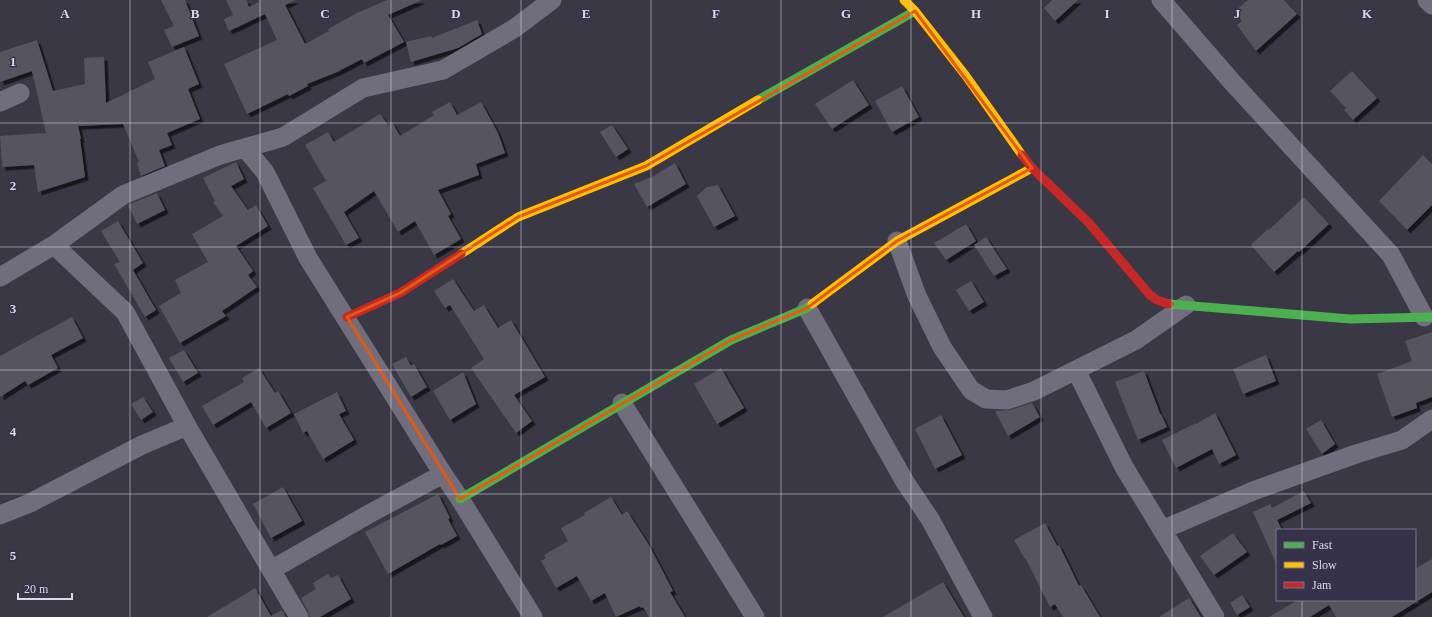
<svg xmlns="http://www.w3.org/2000/svg" width="1432" height="617" viewBox="0 0 1432 617" font-family="Georgia,serif">
<style>
.building{fill:#56545e;filter:url(#shadow)}
.lines{fill:none;stroke-linecap:round;stroke-linejoin:round}
.street{stroke:#706e7c;stroke-width:19}
.fast{stroke:#4caf50;stroke-width:9}
.slow{stroke:#ffc107;stroke-width:9}
.jam{stroke:#c62828;stroke-width:9}
.marked{fill:none;stroke:#e8590c;stroke-width:3;stroke-linejoin:round}
.grid{fill:none;stroke:#dbd9e8;stroke-width:1;stroke-opacity:0.55}
.grid-label{font-size:13px;text-anchor:middle;font-weight:bold;fill:#dbd9e8;stroke:#36324a;stroke-width:3;stroke-linejoin:round;paint-order:stroke}
</style>
<defs>
<filter id="shadow"><feDropShadow dx="3.5" dy="3.5" stdDeviation="0" flood-color="#0009"/></filter>
</defs>
<rect width="100%" height="100%" fill="#3a3844"/>
<path class="building" d="M161 0H185L199 36 172 47 164 30 174 26Z
M226 0H246L249 7 259 2 258 0H296L285 5 305 44 329 31 328 29 357 13 387 0H422L388 15 404 42 364 63 362 59 337 72 307 84 308 86 289 96 288 94 247 114 224 64 277 40 265 14 229 31 224 19 233 15Z
M1052 0H1078L1055 21 1044 8Z
M1248 0H1284L1297 14 1256 51 1237 25 1242 21 1235 11Z
M477 20 482 34 458 48 411 62 406 42 431 36 432 38Z
M37 40 53 91 85 84 84 58 104 57 106 103 155 79 148 62 184 47 199 84 188 89 200 119 167 133 172 145 159 150 165 166 141 176 137 163 139 162 123 124 78 126 81 139H80L85 177 38 192 34 165 2 167 0 136 46 133 32 71 0 82V52Z
M1352 71 1377 98 1353 120 1344 110 1346 108 1330 91Z
M853 80 869 105 832 129 815 104Z
M902 86 919 117 892 132 875 101Z
M450 102 457 115 481 102 498 133 505 153 476 164 479 175 438 190 451 214 448 216 461 239 434 255 415 221 398 232 374 191 344 212 359 238 346 245 313 188 326 181 305 145 328 132 334 142 380 114 388 125 392 122 400 136 434 115 432 112Z
M612 125 628 149 616 157 600 132Z
M1423 155 1432 164V205L1407 230 1379 201Z
M236 162 244 179 231 186 248 210 256 205 268 226 236 246 253 271 248 275 257 287 222 311 226 316 180 343 159 306 181 293 175 280 208 262 192 234 223 216 213 202 215 201 203 178Z
M675 163 686 184 647 207 634 184 652 177Z
M718 185 735 216 714 227 697 196 707 187Z
M157 193 165 210 137 224 128 205Z
M1304 197 1329 224 1299 252 1298 251 1274 272 1251 245 1268 229 1269 230Z
M118 221 143 263 133 270 156 310 145 317 114 264 120 262 101 231Z
M966 224 976 241 946 260 934 243Z
M986 237 1007 269 994 276 974 245Z
M453 279 474 311 484 305 498 328 511 320 545 377 514 395 532 421 516 433 471 368 484 359 450 305 445 308 434 291Z
M971 281 984 302 969 311 956 290Z
M72 317 83 338 51 355 58 368 28 385 25 381 0 397V356Z
M1432 332V397L1416 403 1417 408 1392 417 1377 374 1412 361 1405 341Z
M184 350 198 373 183 382 169 358Z
M1266 355 1276 381 1243 394 1233 369Z
M406 357 411 366 414 364 427 387 411 397 392 364Z
M259 368 275 393 278 391 291 413 266 428 251 402 213 425 202 406 244 382 242 378Z
M721 368 744 408 717 424 694 384Z
M1144 371 1160 414H1161L1167 427 1138 440 1115 382Z
M463 372 476 404 450 420 433 391Z
M337 392 346 411 339 414 354 440 323 459 307 431 303 433 294 414Z
M143 397 153 412 141 420 131 404Z
M1032 403 1040 417 1008 436 995 411 1010 410Z
M1215 413 1236 455 1219 464 1212 449 1176 468 1162 440 1196 423V424Z
M941 415 962 455 935 469 915 429Z
M1321 420 1335 444 1322 454 1306 429Z
M283 487 302 521 271 538 253 504Z
M1304 491 1311 503 1277 520 1282 530H1277V565L1253 512 1270 504 1272 508Z
M438 494 450 518 448 519 457 536 441 545 440 544 388 574 365 532Z
M611 497 622 515 627 511 649 545 673 591 670 592 685 617H649L643 607 641 608 640 606 616 617 605 593 591 601 577 576 556 588 541 561 546 558 544 555 568 541 561 528 585 515 584 513Z
M1045 523 1057 546 1059 545 1079 586 1081 585 1100 617H1063L1055 604 1050 607 1026 559H1025L1014 540Z
M1233 533 1247 552 1214 575 1200 556Z
M1432 559V592L1392 617H1336L1329 605 1310 617H1269L1298 600H1415V569Z
M328 574 331 578 338 575 351 599 320 617H310L308 611 301 598 316 589 313 583Z
M943 582 964 617H883Z
M255 588 271 616 282 610 286 617H207Z
M1242 595 1250 607 1237 615 1230 603Z
M1189 598 1201 617H1159Z"/>
<g class="lines">
<path class="street" d="M1161 0 1233 83 1391 255 1424 317
M1427 0 1432 5
M0 102 20 93
M245 148 265 172 308 258 443 474 460 499 533 617
M897 241 917 296 942 347 971 390 986 399 1007 400 1034 391 1136 340 1186 305
M54 245 125 312 187 426 247 529 299 617
M0 277 54 245 123 195 220 155 283 137 363 88 443 70 515 28 552 0
M807 308 905 482 930 519 983 617
M1076 370 1124 467 1215 617
M622 403 755 617
M0 515 30 503 142 445 187 426
M1162 530 1253 491 1356 454 1402 440 1432 419
M271 570 369 514 443 474"/>
<path class="fast" d="M758 100 915 11
M1169 304 1350 319 1432 317
M460 499 731 340 807 308 812 304"/>
<path class="slow" d="M904 0 915 11 966 76 1022 155
M461 254 518 217 646 166 758 100
M812 304 897 241 1032 168"/>
<path class="jam" d="M1022 155 1032 168 1089 223 1150 295 1157 300 1169 304
M347 317 400 293 461 254"/>
</g>
<path class="marked" d="M915 11 1032 168 897 241 807 308 731 340 460 499 347 317 400 293 518 217 646 166Z"/>
<path class="grid" d="M130 0V617M260 0V617M391 0V617M521 0V617M651 0V617M781 0V617M911 0V617M1041 0V617M1172 0V617M1302 0V530M0 123H1432M0 247H1432M0 370H1432M0 494H1432M1302 600V617"/>
<g class="grid-label">
<text x="65" y="18">A</text>
<text x="195" y="18">B</text>
<text x="325" y="18">C</text>
<text x="456" y="18">D</text>
<text x="586" y="18">E</text>
<text x="716" y="18">F</text>
<text x="846" y="18">G</text>
<text x="976" y="18">H</text>
<text x="1107" y="18">I</text>
<text x="1237" y="18">J</text>
<text x="1367" y="18">K</text>
<text x="13" y="66">1</text>
<text x="13" y="190">2</text>
<text x="13" y="313">3</text>
<text x="13" y="436">4</text>
<text x="13" y="560">5</text>
</g>
<rect x="1276" y="529" width="140" height="72" fill="#36324a" stroke="#787589"/>
<rect x="1284" y="542" width="20" height="6" fill="#4caf50" stroke="#787589"/>
<text x="1312" y="549" font-size="12" fill="#dbd9e8">Fast</text>
<rect x="1284" y="562" width="20" height="6" fill="#ffc107" stroke="#787589"/>
<text x="1312" y="569" font-size="12" fill="#dbd9e8">Slow</text>
<rect x="1284" y="582" width="20" height="6" fill="#c62828" stroke="#787589"/>
<text x="1312" y="589" font-size="12" fill="#dbd9e8">Jam</text>
<path d="M18 593v6h54v-6" fill="none" stroke="#dbd9e8" stroke-width="2"/>
<text x="24" y="593" font-size="12" fill="#dbd9e8" stroke="#36324a" stroke-width="3" paint-order="stroke">20 m</text>
</svg>
